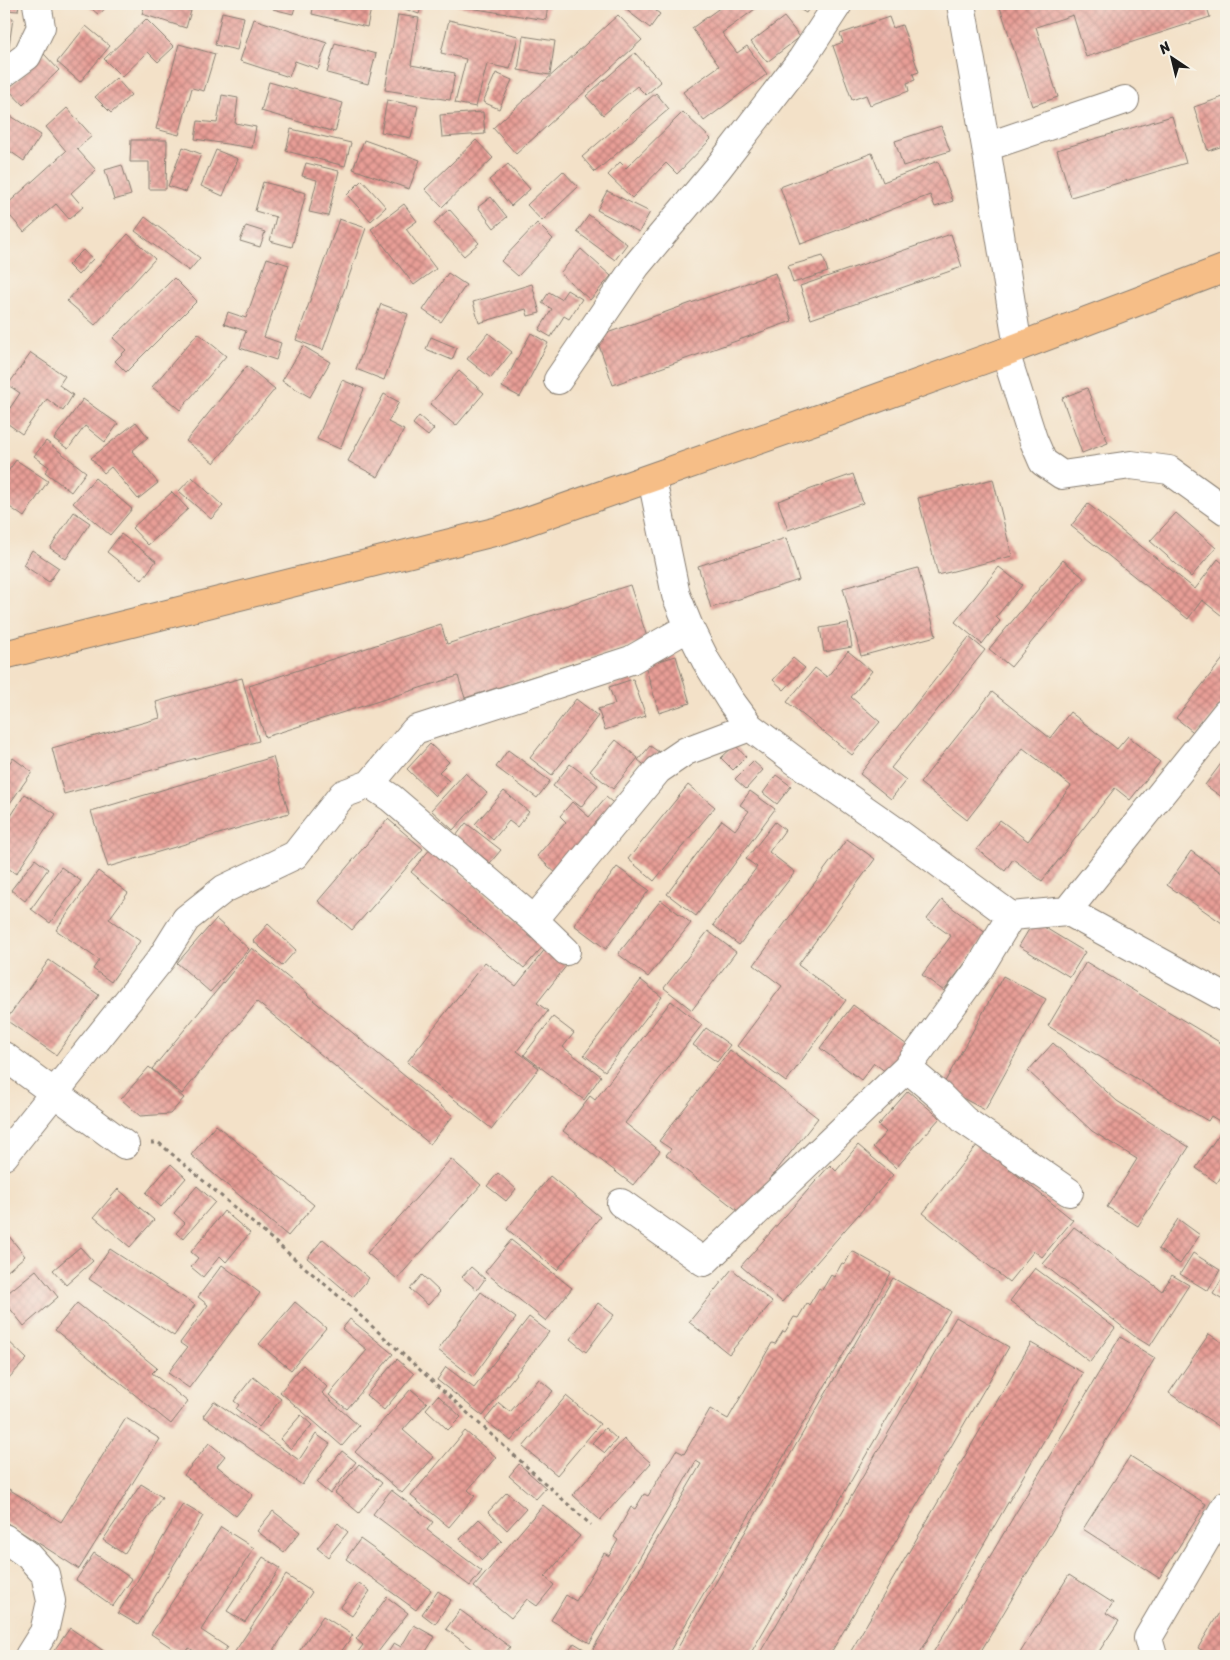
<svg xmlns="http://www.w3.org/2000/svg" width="1230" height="1660" viewBox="0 0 1230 1660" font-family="Sriracha,sans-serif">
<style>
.building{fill:url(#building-cross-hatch)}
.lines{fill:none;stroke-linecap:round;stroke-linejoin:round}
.minor-casing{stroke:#887e72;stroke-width:30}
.major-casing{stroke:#887e72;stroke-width:30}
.path{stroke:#887e72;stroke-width:3;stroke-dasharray:4 4;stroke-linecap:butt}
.minor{stroke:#fff;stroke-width:28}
.major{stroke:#f6be87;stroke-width:28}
</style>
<defs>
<pattern id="building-cross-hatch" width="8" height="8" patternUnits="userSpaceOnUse" patternTransform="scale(1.25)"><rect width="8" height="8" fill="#e89e96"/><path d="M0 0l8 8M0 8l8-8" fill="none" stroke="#bb807a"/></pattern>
</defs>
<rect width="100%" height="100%" fill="#f7f3e8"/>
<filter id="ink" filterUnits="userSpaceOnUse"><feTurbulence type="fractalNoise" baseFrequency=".02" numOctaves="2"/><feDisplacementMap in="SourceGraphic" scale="10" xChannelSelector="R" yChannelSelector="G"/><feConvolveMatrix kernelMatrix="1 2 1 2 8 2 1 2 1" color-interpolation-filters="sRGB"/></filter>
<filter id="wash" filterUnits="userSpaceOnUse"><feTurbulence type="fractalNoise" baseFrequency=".0096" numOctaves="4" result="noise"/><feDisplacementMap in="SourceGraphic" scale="20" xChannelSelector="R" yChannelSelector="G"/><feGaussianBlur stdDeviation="1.12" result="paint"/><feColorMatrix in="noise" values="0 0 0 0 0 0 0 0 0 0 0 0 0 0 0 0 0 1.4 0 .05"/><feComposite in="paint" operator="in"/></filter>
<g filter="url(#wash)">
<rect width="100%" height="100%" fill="#f3e1c8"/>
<g id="blocks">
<path class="building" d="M4 4H19L18 11 4 10Z
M86 4H109L99 15Z
M145 4H170V5L191 11 186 28 142 14Z
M275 4H296L293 14 273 9Z
M314 4H372L367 27 312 14Z
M396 4H422L419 14 396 6Z
M457 4H548L546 20 457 6Z
M629 4H647L660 14 650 28 625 9Z
M725 4H762L722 33 737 53 747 46 767 74 704 121 683 92 719 66 692 28Z
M791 4H812L806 13Z
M999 4H1206L1210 17 1086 57 1073 15 1036 27 1058 97 1032 106Z
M222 12 244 17 237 50 215 45Z
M398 15 419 18 411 65 455 73 450 100 385 90Z
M618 15 642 40 516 154 493 128Z
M4 16 13 18 7 60H4Z
M784 17 800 37 767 62 751 42Z
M889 17 893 28 902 25 919 72 913 74 915 80 907 83 909 91 870 105 866 95 852 100 833 46 843 42 840 34Z
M146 19 174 47 158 62 148 52 122 77 104 59Z
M254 19 327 43 318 69 295 61 289 77 240 61Z
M449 20 518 36 510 69 487 64 476 107 455 103 466 59 441 53Z
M86 26 110 46 80 82 57 62Z
M523 36 555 41 550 75 518 70Z
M335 43 376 54 368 84 327 73Z
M179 44 215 54 204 91 192 88 179 135 156 129Z
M635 53 661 82 646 95 637 86 603 115 586 96Z
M44 54 59 70 23 105 8 89Z
M496 73 512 80 499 109 483 102Z
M116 78 131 95 111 113 95 97Z
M269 82 343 103 335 132 261 111Z
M656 93 669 109 595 172 582 157Z
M222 95 238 98 235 123 256 127 252 148 195 139 198 121 217 123Z
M1226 96V145L1208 151 1194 107Z
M387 100 418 106 411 138 381 132Z
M67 108 92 136 77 149 96 170 71 193 83 207 69 219 56 204 24 232 4 209V207L66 151 46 127Z
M483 112 485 134 442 137 440 115Z
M683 112 711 139 677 174 666 163 632 198 608 175 620 162 626 168Z
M6 113 41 135 24 161 4 147V117Z
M1172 116 1186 163 1071 197 1057 150Z
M941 126 950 151 903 166 895 141Z
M291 129 351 143 345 166 286 151Z
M131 140H167L166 189H149V162H130Z
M364 140 420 160 409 189 353 169Z
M476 140 493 158 442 207 425 189Z
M183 147 201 154 186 192 168 186Z
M216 150 238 159 223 196 201 186Z
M872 153 883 182 938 161 953 201 935 207 930 195 801 244 780 187Z
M306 163 339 171 328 216 309 212 317 180 302 176Z
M508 164 530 189 511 206 489 180Z
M122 165 131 195 114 200 105 170Z
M563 171 578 187 542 221 527 205Z
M362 180 386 207 371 221 347 195Z
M263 182 306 193 292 247 270 241 276 217 255 211Z
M607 191 650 212 639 232 597 210Z
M491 197 507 217 494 228 478 207Z
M404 204 417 221 406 229 436 269 414 285 371 229Z
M449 209 479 243 464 256 434 223Z
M589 215 627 244 615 260 577 232Z
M145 217 200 258 189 271 135 231Z
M339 219 366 228 323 350 296 340Z
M537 223 553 239 518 276 501 261Z
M246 226 265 232 260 247 240 241Z
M128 234 155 259 95 325 67 301Z
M951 234 962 267 811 319 800 286Z
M581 249 611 276 590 300 560 273Z
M83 250 93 259 78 275 68 265Z
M823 256 828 272 793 283 788 266Z
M267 258 289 265 264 337 281 343 276 360 240 348 246 331 224 324 228 312 246 318Z
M448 273 466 285 441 322 423 310Z
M775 273 792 321 613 385 596 337Z
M174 278 197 301 126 372 115 361 126 350 113 338Z
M532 284 540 313 528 316 526 309 479 323 473 302Z
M567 290 582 299 569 319 564 316 551 337 539 330 552 309 542 303 549 292 561 299Z
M381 304 408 314 384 380 356 369Z
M198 333 226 356 180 410 152 387Z
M488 333 512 352 491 378 467 359Z
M531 333 548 343 520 397 502 387Z
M431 337 457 348 452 360 426 349Z
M303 346 330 362 310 397 282 381Z
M31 353 65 376 59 385 73 395 63 411 47 399 22 434 4 421V417L20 393 8 385Z
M247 366 275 389 214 463 186 441Z
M459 371 484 393 456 426 430 404Z
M342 380 364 389 340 449 317 439Z
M1087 388 1108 443 1082 453 1062 398Z
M384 394 399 402 388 422 404 430 378 477 348 461Z
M83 399 118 424 105 442 85 426 68 449 54 439Z
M419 416 434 429 428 436 413 424Z
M136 422 148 437 132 451 158 483 138 499 111 467 104 473 91 458Z
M46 441 86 472 71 492 45 472 49 467 34 456Z
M16 460 48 481 24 517 4 503V477Z
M853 474 863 503 788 530 778 501Z
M192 477 223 506 211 519 179 491Z
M95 478 132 509 110 535 73 503Z
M993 479 1012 556 938 575 918 498Z
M172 492 188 509 148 545 132 528Z
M1088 504 1195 589 1218 559 1226 566V619L1202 600 1188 619 1071 526Z
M74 512 90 523 66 559 50 548Z
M1176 513 1216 548 1191 577 1150 541Z
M121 534 156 561 142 580 107 552Z
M786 538 799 580 711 608 698 566Z
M32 550 59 568 49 582 23 565Z
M1063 560 1084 578 1011 667 989 649Z
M999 567 1022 585 996 617 1000 621 982 644 955 622Z
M918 568 936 636 861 656 843 588Z
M630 585 648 640 465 698 458 676 265 737 249 686 441 624 447 644Z
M848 623 852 647 824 652 820 628Z
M969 637 985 650 891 768 906 780 891 799 860 774Z
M848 651 872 671 851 697 880 722 852 755 787 702 815 668 827 677Z
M1226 655V698L1197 735 1176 718Z
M676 656 690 703 659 713 645 665Z
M793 658 805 668 784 690 773 680Z
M242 678 259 741 64 794 52 748 160 718 156 702Z
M633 679 646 716 605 730 598 709 615 704 609 687Z
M992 692 1050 738 1070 712 1117 749 1128 736 1160 762 1130 800 1115 788 1042 881 1013 859 1005 871 977 849 1000 820 1028 841 1071 786 1023 748 967 820 920 783Z
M576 699 598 716 552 775 530 758Z
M616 740 638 758 613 789 590 771Z
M430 744 449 762 439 772 449 781 435 796 407 769Z
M735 745 746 757 733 770 721 758Z
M650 746 659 752 647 767 638 760Z
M508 750 550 781 537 798 496 767Z
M273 757 289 813 108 867 91 811Z
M1226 757V800L1205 785Z
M13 758 32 772 8 806 4 803V771Z
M753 761 763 770 746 789 735 779Z
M570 764 598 785 581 807 553 786Z
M465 773 487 793 453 830 431 810Z
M776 775 791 786 777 804 763 793Z
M688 785 715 807 654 881 628 859Z
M504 791 529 812 517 827 509 821 493 840 475 824Z
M750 791 775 809 696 916 667 894 722 820 735 830 749 811 740 805Z
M25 794 56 814 16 874 4 865V827Z
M606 797 618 807 558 875 537 856 566 822 560 816 572 802 589 817Z
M388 819 423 849 352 930 318 901Z
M775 822 785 830 769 852 795 872 739 945 713 925 757 867 746 859Z
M466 823 501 850 490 863 456 836Z
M847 839 875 859 798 965 846 1000 786 1082 737 1046 782 986 754 965Z
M431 848 545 944 524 968 411 872Z
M1191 851 1226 876V923L1225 925 1167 885Z
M35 859 48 869 25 901 11 890Z
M61 867 81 881 50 923 31 909Z
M617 867 649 890 606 949 574 925Z
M98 871 128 893 109 919 140 941 111 982 93 969 99 960 56 930Z
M661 900 691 923 648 977 618 954Z
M942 900 987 934 944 991 922 975 951 936 927 919Z
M216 919 249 949 210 992 177 963Z
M1034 921 1085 952 1070 977 1019 946Z
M268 924 296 950 282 966 253 941Z
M708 931 736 952 692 1010 664 988Z
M252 948 308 994 307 995 453 1116 430 1144 257 1002 182 1094 152 1069Z
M546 948 567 965 537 1003 548 1011 517 1051 539 1068 492 1129 407 1062 485 962 516 986Z
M49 960 99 995 56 1055 6 1020Z
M1086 962 1226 1046V1125L1211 1116 1208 1121 1048 1026Z
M1003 976 1046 999 985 1110 942 1087Z
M641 980 662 997 605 1071 584 1055Z
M671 1001 702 1025 625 1123 660 1151 633 1185 563 1131 590 1096 595 1100Z
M853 1005 907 1045 886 1072 874 1063 861 1080 820 1048Z
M553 1017 574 1033 563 1047 601 1076 584 1100 524 1055Z
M706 1028 730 1045 717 1062 693 1045Z
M1053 1043 1117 1101 1189 1147 1138 1226 1107 1207 1137 1159 1092 1131 1028 1071Z
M730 1050 818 1118 742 1214 666 1155 671 1149 659 1141Z
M149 1067 184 1098 170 1114 140 1116 121 1099Z
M908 1091 940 1118 896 1168 873 1147 886 1132 878 1125Z
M216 1125 314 1205 288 1236 191 1155Z
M1221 1131 1226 1134V1169L1217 1183 1196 1168Z
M978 1144 1073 1220 1042 1257 1034 1251 1009 1282 923 1213Z
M858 1145 893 1175 782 1302 741 1266 830 1165 836 1171Z
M451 1159 481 1185 397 1279 367 1253Z
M171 1164 186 1178 161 1207 146 1193Z
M498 1173 516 1189 506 1201 487 1186Z
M550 1176 600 1217 557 1270 507 1229Z
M197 1186 215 1202 183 1239 176 1233 185 1223 174 1213Z
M118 1189 154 1220 130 1247 94 1217Z
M224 1211 250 1233 226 1262 220 1256 203 1277 191 1267 198 1258 191 1252Z
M1178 1219 1200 1235 1180 1264 1158 1249Z
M1074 1227 1162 1291 1172 1275 1189 1285 1150 1346 1134 1336 1043 1264Z
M4 1230 25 1256 4 1274Z
M323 1239 369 1278 353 1297 307 1258Z
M511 1240 572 1288 546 1321 485 1272Z
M80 1247 93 1261 66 1285 53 1270Z
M110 1249 195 1305 174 1336 89 1279Z
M852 1251 891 1273 667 1656H589L701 1464 696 1461 590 1643 551 1620 566 1595 576 1601 604 1553 609 1556 618 1540 614 1537 631 1507 635 1509 644 1494 648 1496 676 1450 684 1454 710 1409 728 1419 772 1343 775 1344 783 1331 785 1332 794 1317 798 1318 807 1303 809 1305 819 1288 822 1290 831 1275 834 1277 842 1263 845 1264Z
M1193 1253 1220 1270 1208 1291 1180 1274Z
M222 1265 260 1293 189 1388 168 1373 187 1348 180 1343 208 1305 198 1297Z
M471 1267 485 1279 477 1290 462 1277Z
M1035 1268 1115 1328 1090 1362 1010 1301Z
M732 1269 772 1302 729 1354 689 1322Z
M36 1270 58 1297 24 1326 4 1301V1296Z
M1226 1272V1302L1213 1294Z
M422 1275 440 1292 428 1305 410 1289Z
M893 1278 950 1311 749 1656H673Z
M481 1292 516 1318 473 1377 438 1350Z
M295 1302 326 1328 291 1370 259 1344Z
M77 1303 157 1368 152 1373 188 1402 171 1424 55 1330Z
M598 1303 614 1315 586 1352 570 1339Z
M529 1317 549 1332 483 1416 437 1380 446 1367 474 1388Z
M956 1317 1009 1347 829 1656H758Z
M350 1319 393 1354 347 1409 329 1395 367 1350 342 1329Z
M1209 1334 1226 1345V1431L1169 1393Z
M4 1337 27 1359 4 1383Z
M1120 1337 1155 1358 978 1656H931Z
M1031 1343 1083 1373 969 1570 918 1656H848Z
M397 1359 414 1374 384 1410 366 1395Z
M303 1365 327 1387 322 1393 359 1426 342 1446 280 1392Z
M253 1377 281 1399 259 1427 236 1409 239 1405 234 1401Z
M539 1379 553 1391 511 1441 485 1420 499 1403 510 1412Z
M411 1389 427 1403 403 1430 434 1457 402 1493 355 1452Z
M438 1395 461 1417 448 1430 426 1409Z
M566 1396 600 1424 557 1475 523 1447Z
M214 1401 299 1460 316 1434 330 1444 302 1485 203 1416Z
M301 1415 312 1425 291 1449 280 1439Z
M126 1418 160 1439 79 1569 4 1521V1486L61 1522Z
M605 1428 617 1439 605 1453 592 1443Z
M465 1431 496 1457 468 1490 475 1496 449 1527 411 1496Z
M624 1439 651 1463 600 1520 573 1495Z
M209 1443 225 1456 217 1466 253 1495 236 1516 184 1475Z
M342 1451 356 1462 330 1494 317 1483Z
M1130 1456 1206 1504 1159 1578 1083 1529Z
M359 1464 382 1483 359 1513 335 1493Z
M519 1464 546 1488 536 1499 509 1476Z
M141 1484 162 1497 124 1554 103 1540Z
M391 1490 433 1522 427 1530 482 1571 470 1586 373 1514Z
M507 1492 526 1509 507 1530 488 1512Z
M183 1504 203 1516 138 1625 118 1613Z
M543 1505 580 1536 545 1577 554 1585 537 1606 527 1599 511 1618 474 1587Z
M273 1511 300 1532 284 1552 257 1531Z
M479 1519 502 1541 482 1560 460 1539Z
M338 1523 348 1532 328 1557 317 1548Z
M221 1527 254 1548 201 1630 227 1647 221 1656H202L189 1648 184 1656 151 1634Z
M360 1539 431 1590 416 1610 346 1559Z
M94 1553 132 1579 113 1606 76 1580Z
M263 1557 280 1568 245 1622 227 1611Z
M286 1575 312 1592 270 1656H232Z
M1069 1575 1113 1603 1106 1613 1119 1621 1096 1656H1018Z
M359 1583 370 1591 352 1616 340 1608Z
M438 1591 451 1600 435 1624 422 1614Z
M387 1597 408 1613 375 1656H355L363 1645 356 1639Z
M1226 1601V1656H1212L1198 1648Z
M460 1610 510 1647 503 1656H482L446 1629Z
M323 1616 353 1635 338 1656H296Z
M414 1625 435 1637 423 1656H386L394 1643 401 1647Z
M70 1628 111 1656H60L53 1652Z
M574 1643 584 1649 579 1656H566Z"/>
</g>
</g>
<g filter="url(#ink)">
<use href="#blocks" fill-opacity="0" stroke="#887e72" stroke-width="1"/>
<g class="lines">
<defs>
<path id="minor" d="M961 4 986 147 1018 347
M4 73 27 56 41 27 37 4
M986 147 1125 100
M1005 352 1033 439 1043 462 1062 475 1131 465 1169 470 1226 511
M558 380 636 266 718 168 802 59 838 4
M370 784 415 730 631 660 689 627
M1067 911 1226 713
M1011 916 1067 911 1226 998
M534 920 658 770 686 751 750 727
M4 1056 125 1145
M907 1068 940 1096 964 1120 1069 1192
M4 1156 161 959 186 919 224 889 295 855 343 794 370 784 391 798 534 920 566 951
M621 1203 704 1262 907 1068 979 969 1011 916 897 832 794 760 750 727 730 700 706 661 689 627 676 595 652 479
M4 1538 28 1555 45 1574 51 1601 44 1632 29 1656
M1153 1656 1148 1638 1226 1505"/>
<path id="major" d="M4 655 502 530 861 404 1005 352 1226 268"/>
</defs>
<use href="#minor" class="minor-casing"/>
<use href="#major" class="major-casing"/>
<path class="path" d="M151 1143H159L342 1299 591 1525"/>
<use href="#minor" class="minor"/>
<use href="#major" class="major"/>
</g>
</g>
<rect width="1230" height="1660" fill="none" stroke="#f7f3e8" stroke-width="20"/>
<g transform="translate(1172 58) rotate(325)" stroke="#f7f3e8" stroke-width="4" paint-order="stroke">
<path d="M0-4L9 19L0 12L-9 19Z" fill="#1c1c1c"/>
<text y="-8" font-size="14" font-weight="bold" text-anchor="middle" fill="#1c1c1c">N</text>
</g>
</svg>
